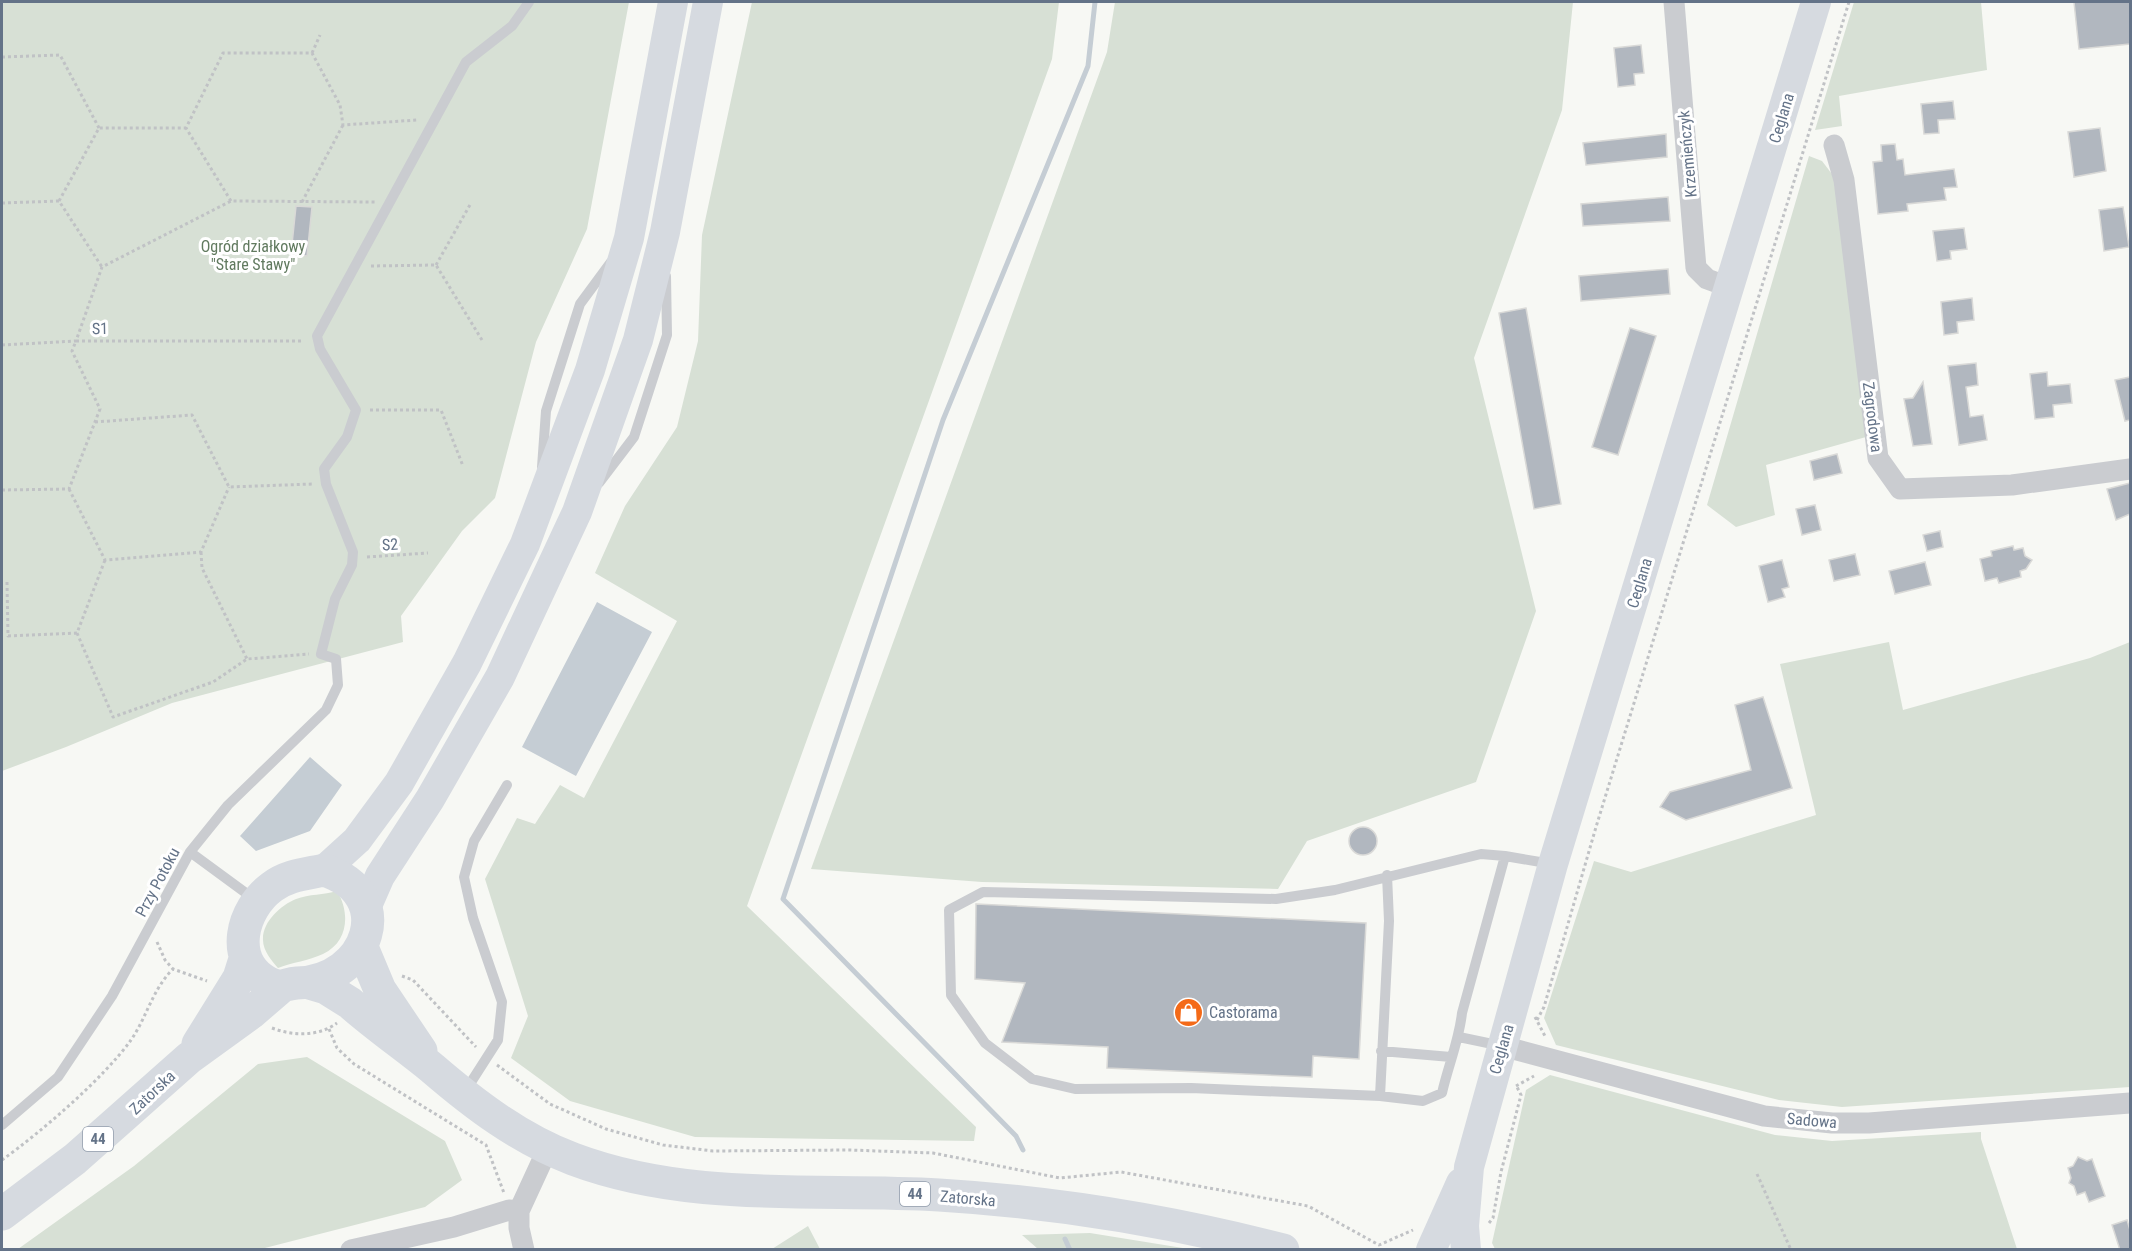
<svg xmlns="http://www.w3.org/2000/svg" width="2132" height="1251" viewBox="0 0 2132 1251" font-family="'Roboto Condensed',sans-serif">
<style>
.green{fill:#d7e0d5}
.water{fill:#c5cdd4}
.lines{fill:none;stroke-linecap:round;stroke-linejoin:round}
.stream{stroke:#c5cdd4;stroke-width:5}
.building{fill:#b1b7bf;stroke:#d9d9d7;stroke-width:1.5}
.path{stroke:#c0c2c5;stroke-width:3;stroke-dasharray:3 3;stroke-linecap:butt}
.lane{stroke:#caccd0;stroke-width:10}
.street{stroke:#caccd0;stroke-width:21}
.secondary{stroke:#d6dae0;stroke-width:30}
.primary{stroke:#d6dae0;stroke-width:33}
.labels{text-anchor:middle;stroke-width:6;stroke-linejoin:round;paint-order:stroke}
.shield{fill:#fff;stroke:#929dac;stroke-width:1.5}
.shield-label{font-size:15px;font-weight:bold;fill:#647388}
.street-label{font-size:16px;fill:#647388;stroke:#fff}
.park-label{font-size:16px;fill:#617a5f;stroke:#fff}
.poi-label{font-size:16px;fill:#647388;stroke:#fff;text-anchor:start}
</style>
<rect width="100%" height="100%" fill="#f7f8f4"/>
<path class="green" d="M2 2H629L587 229 536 342 495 498 462 531 401 616 403 642 172 703 66 747 2 771Z
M752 2H1059L1052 59 747 906 976 1127 974 1141 695 1137 570 1101 511 1058 528 1016 485 879 517 818 535 824 560 785 584 798 677 621 595 573 625 506 677 427 698 341 702 235Z
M1115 2H1573L1562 110 1474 358 1536 611 1476 782 1307 841 1278 889 982 882 811 869 1107 52Z
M1854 2H1981L1987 70 1839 96 1842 126 1815 130Z
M1809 156 1822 161 1835 178 1866 437 1766 465 1775 515 1736 527 1707 505Z
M1889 642 1903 710 2090 658 2130 642V1087L1842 1107 1779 1100 1556 1045 1544 1018 1594 861 1631 872 1816 815 1780 664Z
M337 891C350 912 349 942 323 954 308 961 293 962 278 968 272 961 263 951 263 940 262 922 281 905 296 899 309 894 324 895 337 891Z
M307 1057 445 1141 462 1180 425 1207 261 1249H18L134 1166 258 1064Z
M1550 1075 1775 1135 1832 1141 1981 1132V1139L2017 1249H1495L1492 1243 1526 1090Z
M808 1226 820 1249H772Z
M1090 1233 1189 1249H1038L1022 1235Z"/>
<path class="water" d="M597 602 652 632 576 776 522 747Z
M310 757 342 785 310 831 256 851 240 836Z"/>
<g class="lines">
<path class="stream" d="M1023 1150 1016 1136 783 899 943 420 1088 66 1095 2
M1065 1239 1070 1250"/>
</g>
<path class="building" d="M2074 2H2130V44L2079 49Z
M1641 45 1644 73 1634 74 1635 85 1618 87 1614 48Z
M1953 101 1955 119 1938 120 1939 133 1924 134 1921 104Z
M2100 128 2106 171 2074 177 2068 132Z
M1666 134 1667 157 1586 165 1583 143Z
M1895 144 1897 160 1903 159 1905 175 1954 169 1957 187 1944 188 1946 200 1907 204 1908 211 1878 214 1873 162 1882 161 1881 145Z
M1668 197 1670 221 1583 226 1581 204Z
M296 206 312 207 307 256 291 254Z
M2123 207 2129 247 2104 251 2099 210Z
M1964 228 1967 249 1950 251 1951 259 1937 261 1933 231Z
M1668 269 1670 294 1581 301 1579 276Z
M1972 298 1974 320 1957 322 1958 333 1944 335 1941 302Z
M1526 308 1561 504 1534 509 1499 313Z
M1630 328 1656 336 1618 455 1592 447Z
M1976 363 1978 385 1966 387 1970 417 1983 415 1987 440 1959 445 1948 366Z
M2047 372 2048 386 2070 384 2072 403 2053 405 2054 417 2035 419 2030 374Z
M2130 377V420L2125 421 2115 380Z
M1923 382 1932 444 1913 446 1904 399 1913 398Z
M1837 454 1842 473 1814 480 1810 461Z
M2130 483V514L2116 520 2107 489Z
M1815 505 1821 530 1802 535 1796 509Z
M1940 531 1943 547 1927 551 1923 535Z
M2013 546 2014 550 2023 548 2025 556 2032 560 2026 569 2020 571 2021 577 1999 583 1997 578 1985 581 1980 559 1992 556 1991 551Z
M1855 554 1860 575 1834 581 1829 560Z
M1782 560 1789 587 1782 589 1785 597 1768 602 1759 566Z
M1925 562 1931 585 1895 594 1889 571Z
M1763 697 1792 788 1686 820 1660 807 1670 792 1751 770 1735 705Z
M1349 841a14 14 0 1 1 28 0a14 14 0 1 1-28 0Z
M976 904 1366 923 1359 1059 1313 1056 1312 1077 1107 1068 1108 1047 1002 1042 1025 983 975 979Z
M2078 1157 2087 1161 2092 1159 2105 1196 2089 1202 2085 1192 2077 1195 2074 1186 2069 1183 2071 1178 2068 1168 2073 1166Z
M2127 1220 2130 1230V1250H2120L2112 1225Z"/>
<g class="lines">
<path class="path" d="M312 53 320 35
M2 57 60 55 99 128
M59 201 99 128H186
M231 201 186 128 223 53H312L340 105 343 125 417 120
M302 202 343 125
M2 203 59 201 102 267
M436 265 471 203
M371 266 436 265 482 340
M2 345 76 341 102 267 231 201 376 202
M370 410H441L463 466
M95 422 192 415 229 487 313 484
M69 489 105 560 201 552 229 487
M2 490 69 489 100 409 72 351 76 341H303
M201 552 202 568 247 659
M367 557 428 553
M7 582 8 636 77 633 105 560
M77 633 113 717 213 682 247 659 309 654
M157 942 165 960 173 969
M402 976 413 980 476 1047
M1535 1017 1546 1038
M1537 1020 1544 1007 1596 827 1849 2
M272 1028C293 1036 318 1037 337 1023
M329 1029 337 1048 354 1064 486 1145 504 1193
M497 1065 550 1104 606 1129 663 1145 713 1151 850 1150 933 1153 1060 1178 1121 1172 1308 1206 1379 1245 1413 1230
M1516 1086 1534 1076
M2 1160C41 1132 103 1079 131 1040 147 1017 152 990 173 969L207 981
M1757 1174 1791 1250
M1489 1223 1493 1218 1501 1172 1521 1095 1516 1085"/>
<path class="lane" d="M542 467 546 411 580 304 611 262
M599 483 634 437 667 335 666 276
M190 852 254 899
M1481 854 1505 856 1462 1013C1459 1041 1448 1066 1442 1093L1423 1101 1380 1096 1191 1088 1075 1089 1032 1079 985 1043 951 995 949 910 983 892 1276 899 1335 890Z
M1505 856 1552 864
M1459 1037 1502 1046
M1381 1051 1451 1057
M466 1090 498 1040 502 1002 473 918 464 877 474 841 507 785
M1380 1096 1389 921 1387 875
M2 1125 58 1077 112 996 190 852 228 805 326 710 338 685 336 659 321 654 335 599 352 565 353 552 326 484 324 469 347 437 356 410 320 349 317 336 466 62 512 26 529 2"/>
<path class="street" d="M1674 2 1696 268 1707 279 1729 287
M1834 145 1844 180 1878 458 1900 489 2012 485 2130 469
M1502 1046 1764 1116 1832 1123H1869L2130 1103
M519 1211V1228L524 1250
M351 1250 454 1227 509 1210 519 1211 548 1148"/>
<path class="secondary" d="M324 870 357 840 399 783 467 663 525 544 590 370 629 238 673 2
M366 908 380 876 430 799 500 677 577 512 638 340 665 232 708 2
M1431 1250 1461 1183
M1466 1250 1464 1226 1469 1167 1553 864 1816 2"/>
<path class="primary" d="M324 870C399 894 369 981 297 983 283 984 282 990 267 982 228 960 242 909 272 887 288 875 306 874 324 870Z
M362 947 380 990 421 1051
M309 983 326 988 350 1003C376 1026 405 1046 432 1068 475 1105 520 1139 573 1159 690 1203 817 1188 939 1195 1055 1202 1170 1221 1283 1250
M198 1044 239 978 245 959
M2 1214 75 1159 189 1058 251 1013 280 988"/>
</g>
<defs>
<symbol id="shop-disc" viewBox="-11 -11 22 22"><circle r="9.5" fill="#f46a18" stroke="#fff"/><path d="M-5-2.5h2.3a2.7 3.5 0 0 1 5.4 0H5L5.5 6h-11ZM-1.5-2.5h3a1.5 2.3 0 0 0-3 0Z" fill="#fff"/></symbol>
</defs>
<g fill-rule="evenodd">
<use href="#shop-disc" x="1172" y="996" width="33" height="33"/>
</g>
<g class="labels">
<g class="shield">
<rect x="83" y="1127" width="30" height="24" rx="4.5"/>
<rect x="900" y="1182" width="30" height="24" rx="4.5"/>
</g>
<g class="shield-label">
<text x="98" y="1144">44</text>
<text x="915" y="1199">44</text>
</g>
<g class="street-label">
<text transform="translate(1781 118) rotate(-73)" y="6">Ceglana</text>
<text transform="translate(1687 154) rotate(-95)" y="6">Krzemieńczyk</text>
<text transform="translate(100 328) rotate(-1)" y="6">S1</text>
<text transform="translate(1873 417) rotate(83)" y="6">Zagrodowa</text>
<text transform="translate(390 544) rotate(-3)" y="6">S2</text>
<text transform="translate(1639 583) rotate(-73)" y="6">Ceglana</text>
<text transform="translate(157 882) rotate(-62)" y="6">Przy Potoku</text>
<text transform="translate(1501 1049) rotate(-74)" y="6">Ceglana</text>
<text transform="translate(152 1092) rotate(-43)" y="6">Zatorska</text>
<text transform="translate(1812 1120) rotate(5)" y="6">Sadowa</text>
<text transform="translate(968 1198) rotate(5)" y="6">Zatorska</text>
</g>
<g class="park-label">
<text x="253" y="252">Ogród działkowy<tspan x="253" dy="18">"Stare Stawy"</tspan></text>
</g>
<g class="poi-label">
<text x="1209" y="1018">Castorama</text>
</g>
</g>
<rect width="2132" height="1251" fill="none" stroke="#647388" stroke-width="6"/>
</svg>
